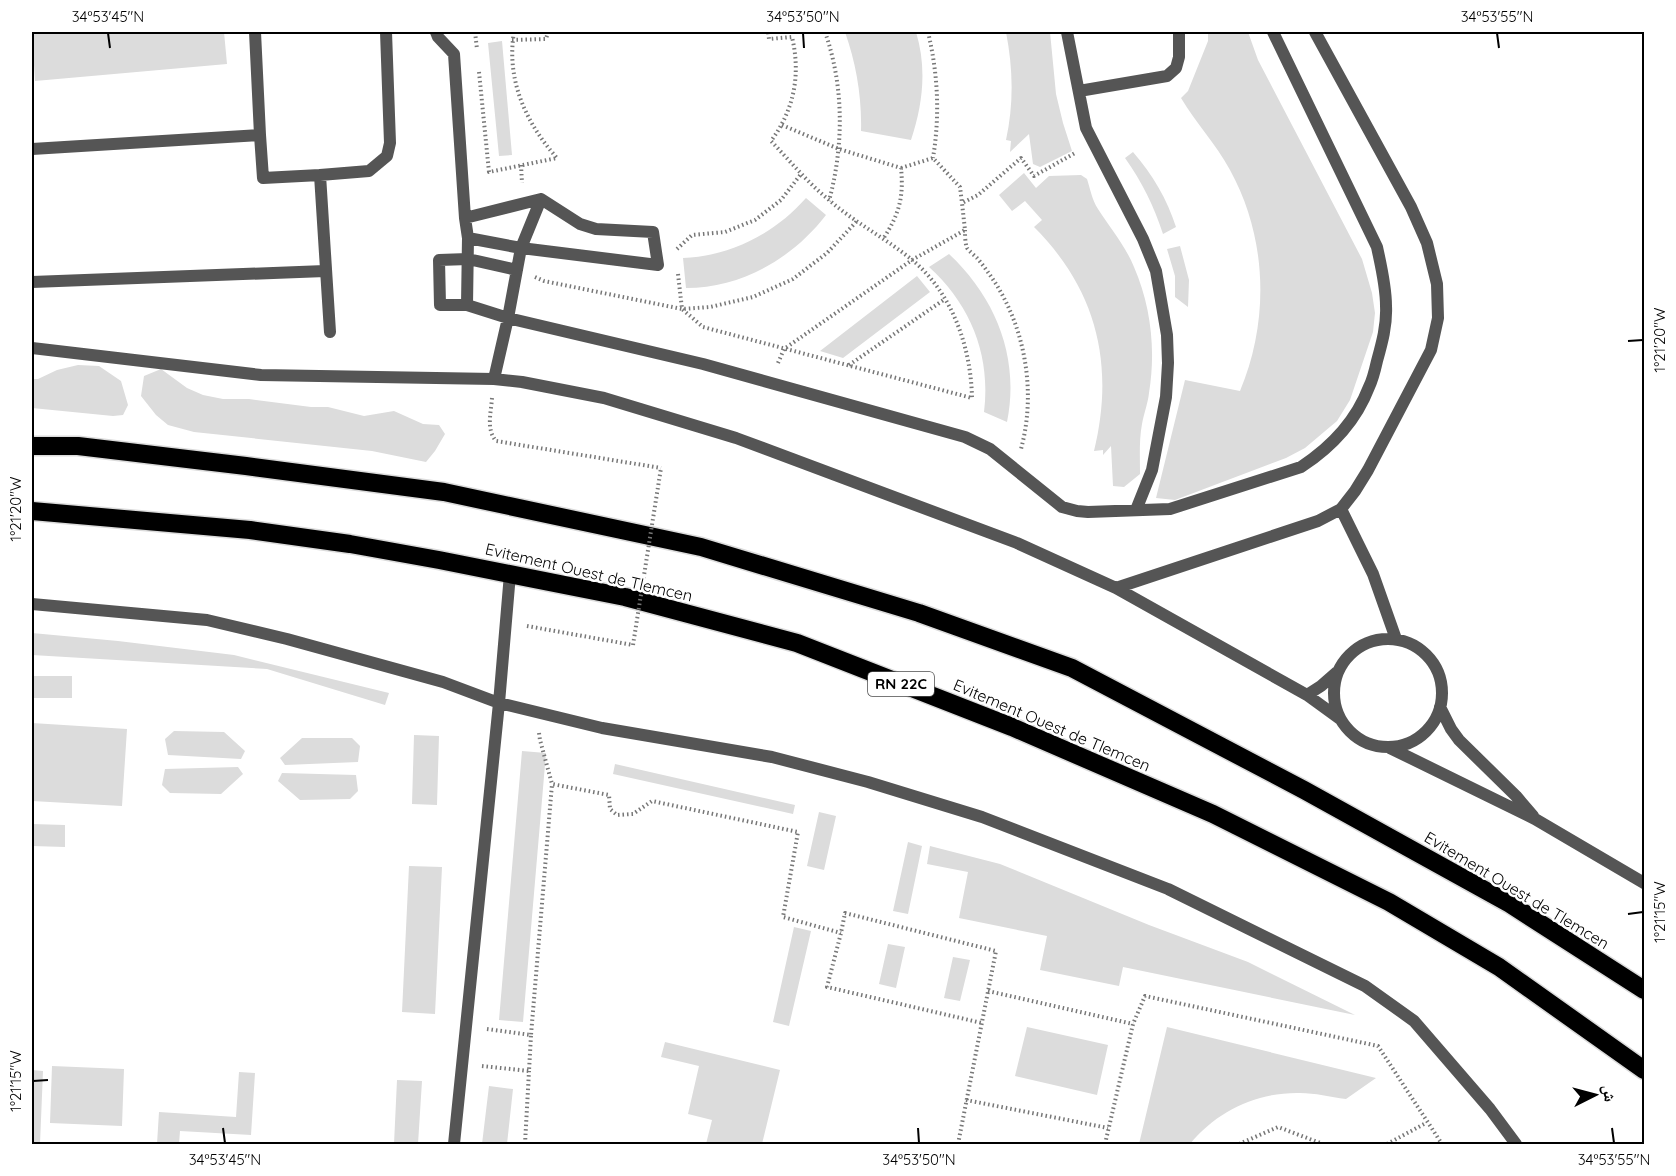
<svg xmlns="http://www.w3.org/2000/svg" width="1676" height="1176" viewBox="0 0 1676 1176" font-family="Quicksand,'Noto Naskh Arabic',sans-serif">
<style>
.green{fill:#dcdcdc}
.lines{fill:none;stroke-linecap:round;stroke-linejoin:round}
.highway-casing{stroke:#dbdbdb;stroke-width:21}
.path{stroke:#777;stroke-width:4;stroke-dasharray:1.5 3;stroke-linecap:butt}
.street{stroke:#555;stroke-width:12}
.highway{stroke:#000;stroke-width:18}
.path-bridge{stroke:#777;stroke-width:4;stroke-dasharray:1.5 3;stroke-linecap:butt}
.ticks{fill:none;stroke:#000;stroke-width:2}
.labels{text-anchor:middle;stroke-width:5;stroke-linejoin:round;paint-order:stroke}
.shield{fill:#fff;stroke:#4c4c4c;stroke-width:1.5}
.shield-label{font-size:15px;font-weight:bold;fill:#000}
.street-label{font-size:16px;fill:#000;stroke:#fff}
.neatline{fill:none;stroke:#000;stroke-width:2}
.ticks-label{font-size:15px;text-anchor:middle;fill:#000}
</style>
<rect width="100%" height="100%" fill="#fff"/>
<path class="green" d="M32 32H224L227 64 35 81Z
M845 32H916C927 68 923 104 911 140L861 131C862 97 856 63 845 32Z
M1006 32H1050L1056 94 1063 123 1072 151 1040 167 1033 164 1029 134 1010 152 1011 141 1006 140C1014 103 1013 68 1006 32Z
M1208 32H1248L1258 60 1362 259 1372 293 1375 313 1373 332 1350 400 1337 421 1305 448 1286 458 1175 500 1156 498 1185 380 1240 391C1270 320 1267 237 1230 170 1216 144 1196 123 1181 98L1188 91 1208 41Z
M502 41 512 155 499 156 488 43Z
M1133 152C1153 175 1167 199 1176 227L1163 234C1154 206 1142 182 1125 158Z
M1024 173 1036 188 1049 176 1081 175 1087 179C1090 188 1092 200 1098 209 1110 228 1125 245 1134 267 1151 306 1156 350 1149 393 1148 403 1144 413 1142 424 1139 440 1140 458 1140 474L1124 487 1113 486 1111 446 1103 455V450L1094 451C1115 365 1097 290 1034 227L1042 220 1025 201 1012 211 999 195Z
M806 198 826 215C793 258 742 288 686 288L683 258C731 256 774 234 806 198Z
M1180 246 1189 280 1188 307 1175 297V276L1167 249Z
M949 254C996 298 1020 358 1007 422L984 412C991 356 971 305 929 267Z
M917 276 930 292 843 358 820 351Z
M78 365 99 366 121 381 128 405 123 415 113 416 32 408V379H38L57 370Z
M161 369 187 388 203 395 223 399H249L311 407H328L364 416 394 411 423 424 439 425 445 434 435 451 426 462 372 451 194 432 168 425 156 415 141 396 144 376Z
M32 633 118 641 234 655 389 693 385 705 267 669 32 655Z
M32 676H72V698H32Z
M32 723 127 729 122 806 32 801Z
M174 731 224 732 245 751 241 759 168 755 165 739Z
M414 735 439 736 437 805 412 804Z
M302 738H352L360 746 358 762 285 765 280 758Z
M522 751 546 753 523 1022 499 1020Z
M615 764 795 805 793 814 613 774Z
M238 767 243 774 221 794 170 793 162 785 165 769Z
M282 773 356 775 358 791 350 799 300 800 278 781Z
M819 812 836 816 824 870 807 866Z
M32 824 65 825V847L32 846Z
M908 842 922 846 908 914 893 911Z
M930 846 1000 864 1149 925 1248 962 1355 1015 1123 967 1119 986 1040 970 1047 936 959 918 968 872 927 864Z
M409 866 442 867 435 1014 402 1012Z
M794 927 811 931 789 1026 773 1022Z
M888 944 905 947 896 988 879 984Z
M953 957 970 960 960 1001 944 998Z
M1027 1027 1108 1045 1097 1095 1015 1076Z
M1167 1027 1376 1078 1346 1099C1330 1097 1315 1093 1300 1093 1257 1092 1217 1111 1190 1144H1139Z
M665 1042 780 1070 762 1144H706L712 1120 688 1114 699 1066 661 1057Z
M52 1066 124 1069 122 1126 50 1123Z
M32 1070 43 1071 40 1144H32Z
M239 1072 255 1073 251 1135 180 1131 179 1144H157L159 1112 236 1117Z
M397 1080 422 1081 418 1144H394Z
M489 1086 513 1089 507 1144H482Z"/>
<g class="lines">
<defs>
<path id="highway" d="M32 446H78L246 466 444 492 701 547 919 613 1072 668 1304 790 1510 904 1644 990
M32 511 250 530 350 544 439 560 625 597 797 643 1012 727 1213 814 1389 902 1499 967 1644 1070"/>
</defs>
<use href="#highway" class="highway-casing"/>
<path class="path" d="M475 32 477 49
M825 32C844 86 844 145 829 201
M928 32C938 74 940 115 933 158
M512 40 546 39 548 32
M479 72 489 172 557 158C526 123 506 80 514 32
M782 125 839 149 901 168C904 197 899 215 883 239
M521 165 522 183
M901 168 933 158 960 187 962 203
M965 230C965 235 965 243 967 248 969 251 974 255 977 258 984 266 990 275 996 284 1026 332 1036 394 1021 449
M677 249 692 235 725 232 755 220 781 200 801 174
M678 274 682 309 703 327 972 398C971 347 952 292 911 259 885 238 854 222 829 200 808 183 790 161 771 141 794 110 801 75 792 37L769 39 768 32
M535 277 544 281 682 309 710 307 753 297 793 279 827 253 857 221
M778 363 784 349 912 260 965 230 962 203 978 195 1021 158 1034 176 1075 153
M849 365 945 299
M492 398C491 413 486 429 496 441L661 468
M527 626 633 645
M539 733 540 740 552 784 609 795 610 809 617 815 633 814 652 801 798 832 783 917 841 933
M988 991 1133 1024
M487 1029 531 1035 552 784
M482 1066 529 1071 531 1035
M966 1100 1108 1128
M525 1144 529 1071
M958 1144 996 951 845 913 841 933 827 987 982 1023
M1105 1144 1133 1024 1145 996 1378 1046 1442 1144
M1239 1144 1278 1127 1323 1144
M1387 1144 1426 1123"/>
<path class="street" d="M436 32 438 37 454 54 465 218 468 238 467 305 508 318 703 364 965 437 990 449 1062 507 1077 511 1088 512 1170 509 1301 467C1330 448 1356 421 1369 387 1373 379 1375 370 1377 361 1382 343 1387 325 1386 306 1386 286 1381 266 1377 247L1273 32
M1067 32 1086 128 1143 239 1156 271 1167 335 1168 363 1166 397 1152 470 1136 510
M1079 91 1167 76 1176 68 1179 57V32
M260 135 263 178 320 175
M32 149 260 135 255 32
M465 218 541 199 580 224 596 229 653 232 658 265 521 248 508 318 494 379
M468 238 521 248 541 199
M32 282 325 271
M467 305H440L439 260 468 259 517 270
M330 332 320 175 369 171 387 156 390 143 386 32
M32 348 261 375 494 379 522 382 604 398 736 438 1017 543 1116 588 1307 695 1340 719
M1341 509 1373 574 1396 639
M1116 588 1318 521 1341 509 1355 491 1368 470 1431 350 1438 318 1437 284 1427 243 1411 207 1315 32
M32 604 207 620 287 639 443 682 499 703 602 728 772 757 868 782 982 817 1168 889 1365 986 1414 1021 1490 1109 1516 1144
M1334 693a54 54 0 1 1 108 0a54 54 0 1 1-108 0Z
M1307 695 1321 686 1337 672
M1440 707 1451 729 1459 740 1516 796 1533 816
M1390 748 1535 819 1644 883
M454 1144 499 703 510 574"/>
<use href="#highway" class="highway"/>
<path class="path-bridge" d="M633 645 661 468"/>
</g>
<path class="ticks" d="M108 33 110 48M803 33 804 48M1497 33 1499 48M1628 341 1643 340M33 509 48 507M1628 914 1643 912M33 1081 48 1080M223 1128 225 1143M918 1128 919 1143M1612 1128 1614 1143"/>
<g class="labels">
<rect class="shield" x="868" y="672" width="66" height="24" rx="4.5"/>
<g class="shield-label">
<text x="901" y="689">RN 22C</text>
</g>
<g class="street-label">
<text transform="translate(589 572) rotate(13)" y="6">Evitement Ouest de Tlemcen</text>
<text transform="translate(1052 725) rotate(23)" y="6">Evitement Ouest de Tlemcen</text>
<text transform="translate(1517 890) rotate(31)" y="6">Evitement Ouest de Tlemcen</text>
</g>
</g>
<rect width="1676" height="1176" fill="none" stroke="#ffffff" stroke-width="66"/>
<g transform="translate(1595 1095) rotate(84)" stroke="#ffffff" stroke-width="4.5" paint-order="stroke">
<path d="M0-4.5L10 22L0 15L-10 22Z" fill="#000000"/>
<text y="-9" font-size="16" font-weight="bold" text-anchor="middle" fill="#000000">ش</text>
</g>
<rect x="33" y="33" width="1610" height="1110" class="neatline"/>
<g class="ticks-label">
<text x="108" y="22">34°53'45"N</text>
<text x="803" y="22">34°53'50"N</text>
<text x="1497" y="22">34°53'55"N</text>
<text transform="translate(1660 340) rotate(-90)" y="5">1°21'20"W</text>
<text transform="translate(16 509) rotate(-90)" y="5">1°21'20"W</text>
<text transform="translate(1660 912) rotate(-90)" y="5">1°21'15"W</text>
<text transform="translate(16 1081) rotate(-90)" y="5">1°21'15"W</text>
<text x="225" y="1165">34°53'45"N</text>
<text x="919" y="1165">34°53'50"N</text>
<text x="1614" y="1165">34°53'55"N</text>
</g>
</svg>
